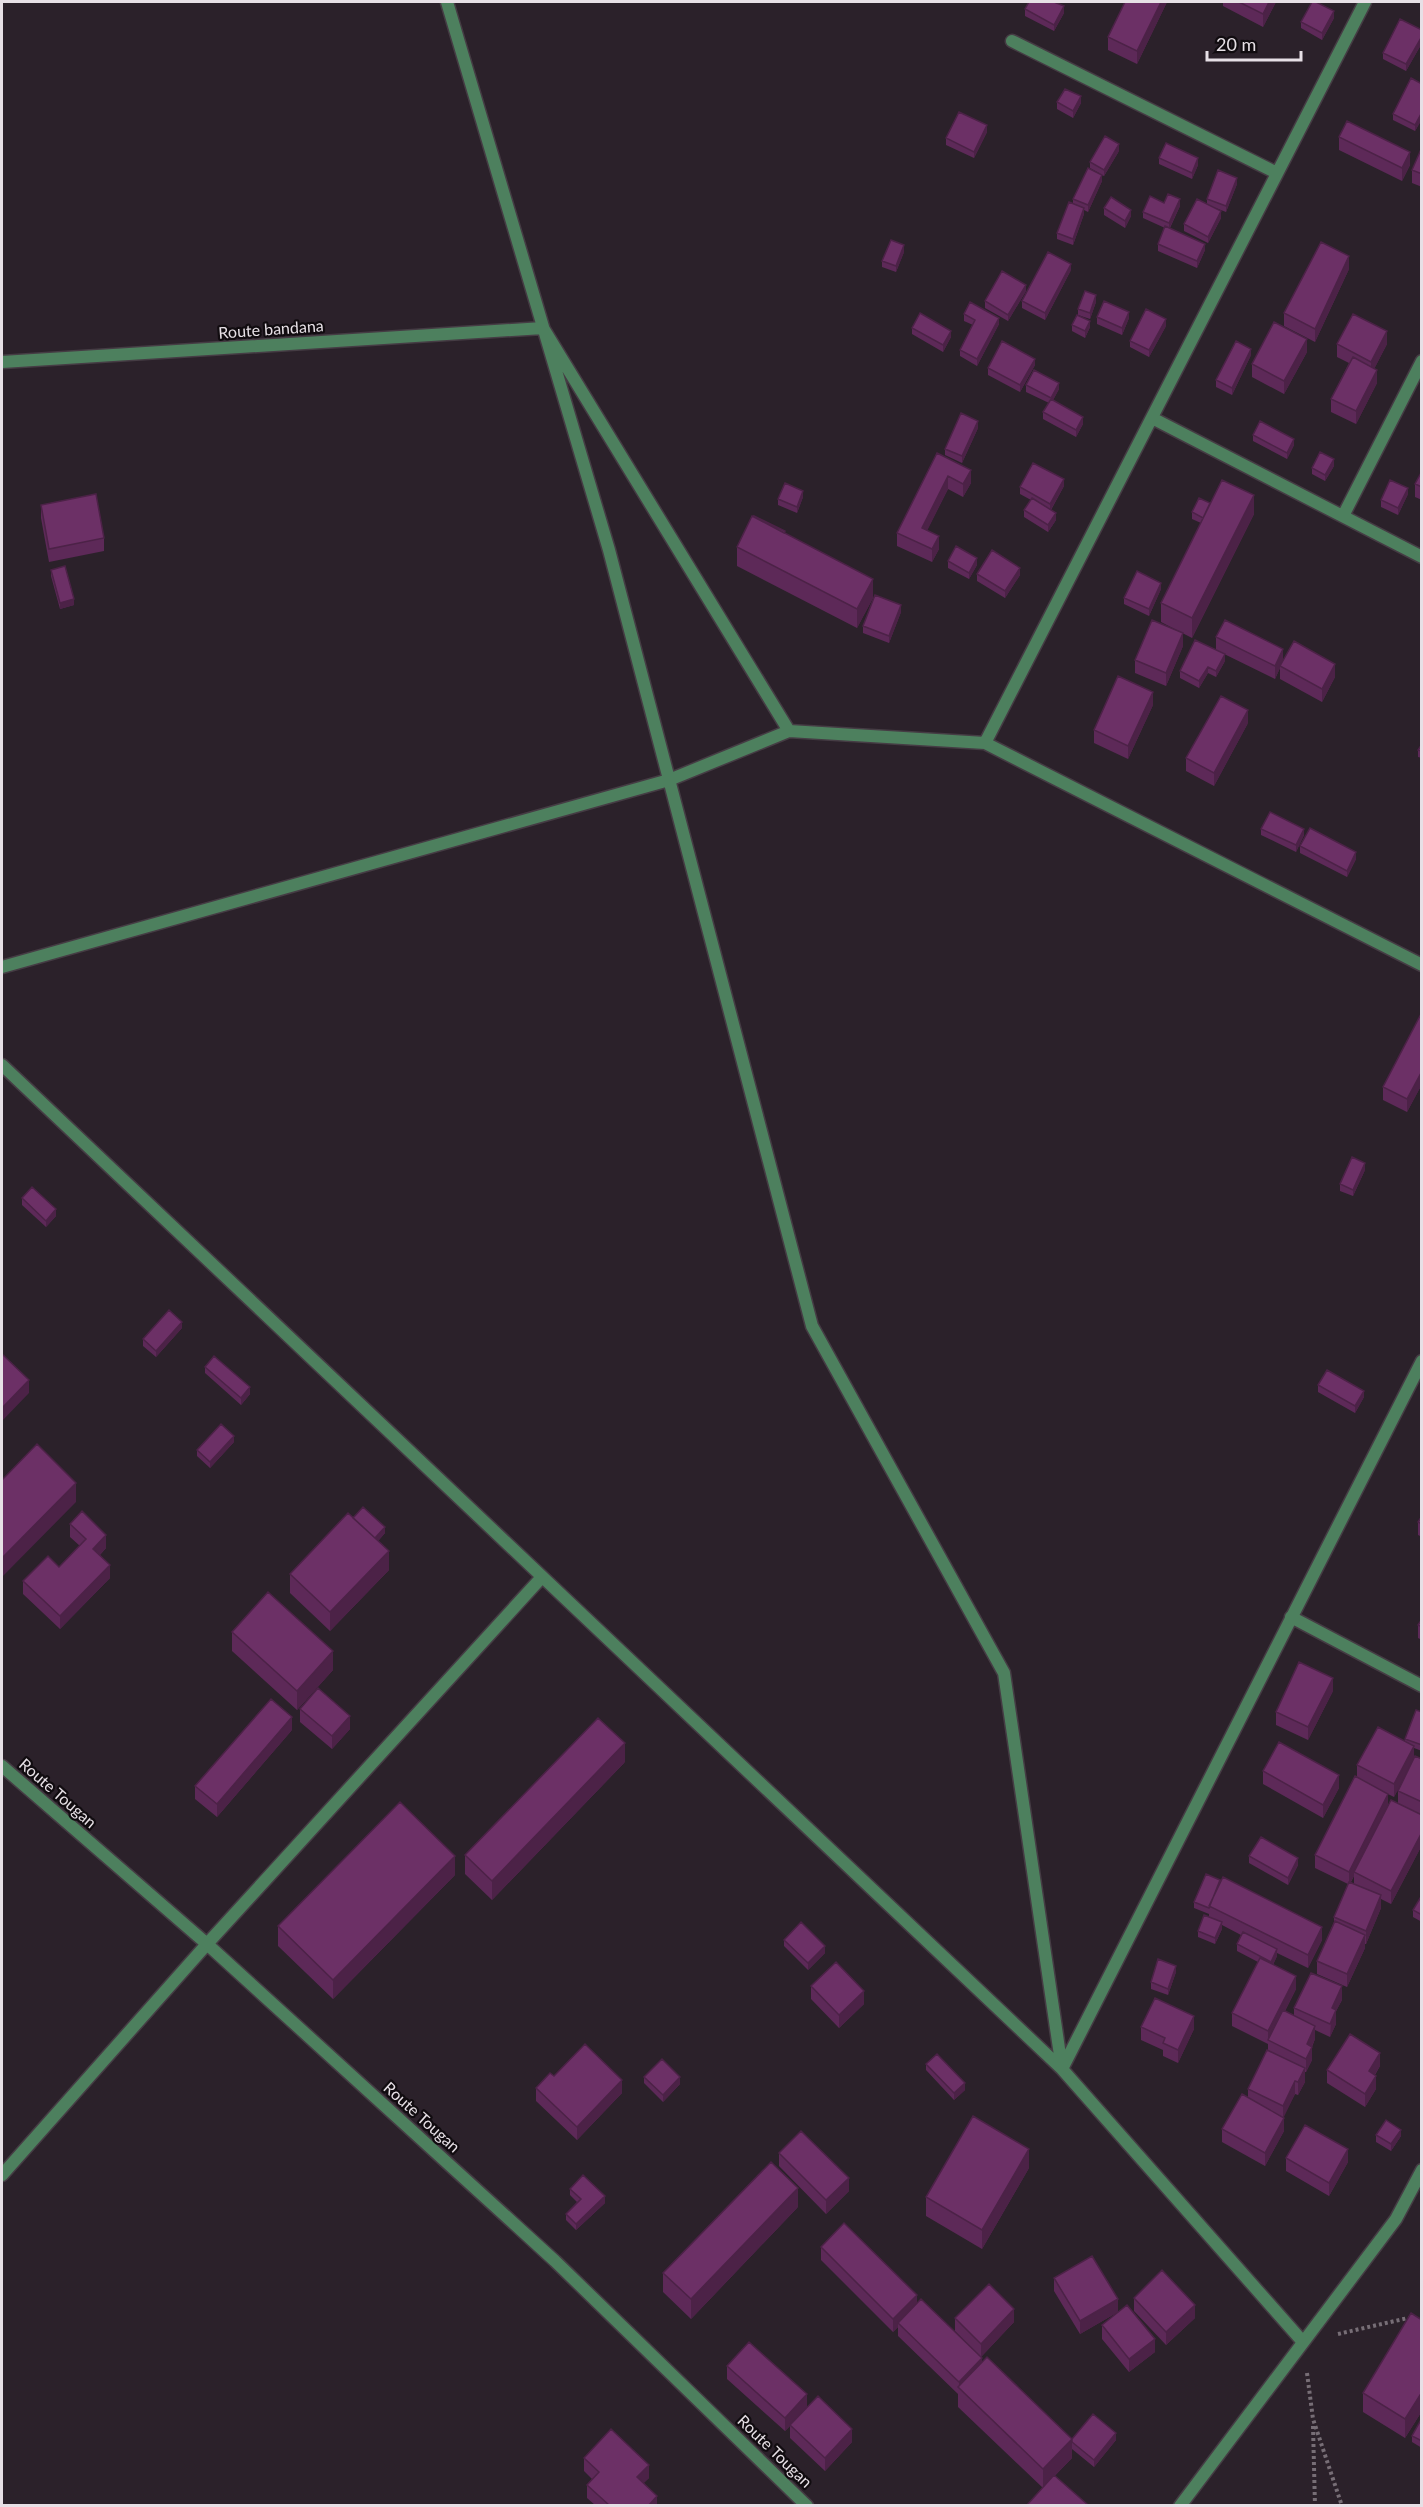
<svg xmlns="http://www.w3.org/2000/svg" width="1423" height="2507" viewBox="0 0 1423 2507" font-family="Lato,sans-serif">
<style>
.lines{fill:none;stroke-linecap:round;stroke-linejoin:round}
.street-casing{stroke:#453c44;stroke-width:15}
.path{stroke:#776e76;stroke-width:4;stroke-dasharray:3 3;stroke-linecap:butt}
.street{stroke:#4d805e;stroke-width:12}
.wall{fill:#5d2958;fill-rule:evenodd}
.shaded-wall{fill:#4c2247}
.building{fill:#6c3066;stroke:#4c2247;stroke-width:1.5}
.labels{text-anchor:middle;stroke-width:4.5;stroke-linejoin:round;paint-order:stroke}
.street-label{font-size:16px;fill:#e7e0e6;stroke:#110c10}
</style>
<rect width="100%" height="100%" fill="#2b212a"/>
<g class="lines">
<defs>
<path id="street" d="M447 2 609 550 812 1326 1004 1673 1062 2069 1422 1361
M1012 41 1277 173
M2 362 543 328 789 731 985 743 1422 965
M1152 418 1422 557
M1343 516 1422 361
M985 743 1365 2
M2 967 669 780 789 731
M2 1065 1062 2069 1303 2342
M1291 1617 1422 1686
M2 1766 207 1944 555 2261 807 2506
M2 2175 207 1944 542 1577
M1180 2506 1396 2219 1422 2170"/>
</defs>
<use href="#street" class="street-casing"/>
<path class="path" d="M1338 2334 1408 2318 1422 2320
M1307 2373 1313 2419 1342 2506
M1313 2426 1315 2506"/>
<use href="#street" class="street"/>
</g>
<path class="wall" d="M1167 2 1137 64 1108 50V37Z
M1223 2H1276L1263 27 1223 6Z
M1025 9 1064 13 1054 31 1025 16Z
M1334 18 1322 40 1301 28V22Z
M1422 30V43L1406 71 1383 59V53Z
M1422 84V119L1415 131 1393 120V114Z
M1057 102 1081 103 1073 118 1057 109Z
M987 132 974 158 946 145V138Z
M1339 137 1410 165 1402 181 1339 150Z
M1422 147V187L1412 183V170Z
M1119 151 1104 176 1102 175V181L1088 212 1084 210V214L1073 245 1057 239V233L1073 204V199L1099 173 1090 168V162Z
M1159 158 1198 165 1192 179 1159 164Z
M1237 184 1226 212 1213 207 1221 218 1208 243 1184 231V224L1207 204V199Z
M1164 203 1180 206 1170 228 1205 250 1197 268 1158 251V244L1165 228 1143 218V212Z
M1104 208 1131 216 1125 228 1104 215Z
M904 252 896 272 882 267V261Z
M1349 269 1315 342 1284 326V313Z
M1071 270 1045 320 1022 308V301Z
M1026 291 1008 321 985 308V301Z
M1096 302 1090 319 1078 315V309Z
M964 314 999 324 977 366 960 356V350L973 325 964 321Z
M1097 317 1129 318 1122 335 1097 324Z
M1072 325 1090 327 1085 338 1072 331Z
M1166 326 1149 357 1130 347V341Z
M912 328 951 337 943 352 912 334Z
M1337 344H1387L1374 369 1377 383 1356 424 1331 412V399L1349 363 1337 357Z
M1307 352 1284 394 1252 377V364Z
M1251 355 1232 395 1216 387V380Z
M1035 365 1020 392 988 375V368Z
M1026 385 1059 389 1053 400 1083 424 1076 437 1043 419V412L1049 403 1026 392Z
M978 428 962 463 945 455V449Z
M1253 435 1294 445 1287 459 1253 441Z
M937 453 971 483 963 497 948 489 927 530 939 549 932 562 897 546V533Z
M1334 466 1325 481 1312 474V468Z
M1422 471V500L1415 497V484Z
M1064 486 1051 510 1056 520 1048 532 1024 517V510L1031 500 1020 494V487Z
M1408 494 1398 515 1381 507V500Z
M803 497 797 513 778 505V499Z
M1210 503 1254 514 1192 638 1161 622V603L1201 523 1192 519V512Z
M41 505 104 538V551L49 562 41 518Z
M785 533 873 598 857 628 737 566V547Z
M948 561 977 565 969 579 948 568Z
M51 570 74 605 60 609 51 576Z
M977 574 1020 575 1005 598 977 581Z
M1161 589 1149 616 1124 604V598Z
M901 612 889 643 863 633V626Z
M1216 637 1283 661 1335 677 1322 702 1280 679V668L1275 679 1216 650Z
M1183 646 1166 686 1135 673V660Z
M1225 661 1216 677 1208 673 1199 688 1180 678V671Z
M1153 705 1128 759 1094 743V730Z
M1248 723 1214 786 1186 771V758Z
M1422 744V758L1418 757V750Z
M1261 829 1304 835 1296 852 1261 835Z
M1300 846 1356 859 1347 877 1300 853Z
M1422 1012V1084L1407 1112 1383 1100V1087Z
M1365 1170 1353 1196 1340 1191V1184Z
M22 1198 56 1216 46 1227 22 1205Z
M182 1328 156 1357 143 1346V1339Z
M205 1367 250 1394 241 1405 205 1373Z
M1318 1385 1364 1397 1355 1413 1318 1392Z
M234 1442 210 1468 197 1456V1450Z
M1422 1516V1537L1418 1535V1522Z
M353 1518 385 1533 378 1541 389 1570 330 1631 290 1593V1574Z
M70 1524 106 1548 100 1555 110 1578 60 1629 23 1594V1581L59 1567 80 1546 70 1537Z
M1422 1619V1640L1418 1638V1625Z
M232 1632 333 1670 297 1710 232 1651Z
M1333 1691 1308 1740 1276 1725V1712Z
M300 1709 350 1729 332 1749 300 1722Z
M1422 1712V1751L1414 1748V1758L1422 1759V1845L1391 1904 1381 1899V1908L1366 1944H1365V1948L1347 1987 1317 1974V1961L1334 1922V1917L1348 1884 1315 1868V1855L1357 1778V1765L1405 1742V1739ZM1408 1770 1398 1791V1803L1388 1806V1794L1394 1797ZM1354 1876V1884L1351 1882Z
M292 1730 217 1817 195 1799V1786Z
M625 1762 492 1900 465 1874V1855Z
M1263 1771 1339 1788 1323 1818 1263 1784Z
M1249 1856 1298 1865 1288 1885 1249 1863Z
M455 1875 333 1999 278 1946V1926Z
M1220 1883 1322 1940 1308 1968 1277 1953V1956L1273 1965 1296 1989 1285 2011 1294 2016V2008L1342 2000 1336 2011V2024L1330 2037 1315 2030V2039L1312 2047V2060L1306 2072H1305V2082L1298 2095 1295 2094 1283 2117 1284 2131 1265 2166 1222 2142V2129L1248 2098V2089L1268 2051V2044L1232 2026V2013L1258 1962 1237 1951V1944L1241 1935 1222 1925V1929L1215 1944 1198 1937V1931L1209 1917V1914L1194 1908V1902Z
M1422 1895V1922L1413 1917V1910Z
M784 1940 825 1953 808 1970 784 1946Z
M1176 1972 1168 1995 1151 1989V1982Z
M811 1986 864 2004 839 2028 811 1999Z
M1141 2027 1194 2029 1178 2063 1163 2056V2050L1141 2040Z
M926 2064 965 2090 954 2100 926 2070Z
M1380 2066 1375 2075 1376 2089 1365 2107 1327 2083V2070Z
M554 2076 622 2093 577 2140 536 2101V2088Z
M644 2077 680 2084 663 2102 644 2083Z
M1376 2135 1401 2136 1391 2151 1376 2142Z
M779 2153 849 2191 826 2214 779 2166Z
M1286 2158 1348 2162 1329 2196 1286 2171Z
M1029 2168 982 2249 926 2216V2197Z
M570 2189 605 2203 576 2230 566 2220V2214L577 2202 570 2195Z
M798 2207 691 2319 663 2292V2273Z
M821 2247 917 2303 982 2363 1072 2439 1116 2440 1094 2467 1072 2449V2458L1043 2488 958 2407V2394L898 2336V2327L893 2332 821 2260Z
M1054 2278 1118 2312 1080 2334 1054 2291Z
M1134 2298 1195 2318 1166 2345 1134 2311Z
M955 2318 1014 2322 981 2357 955 2331Z
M1422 2320V2411L1405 2438 1363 2412V2393Z
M1102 2325 1155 2352 1129 2372 1102 2339Z
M727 2366 807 2407 852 2442 825 2471 790 2438V2426L785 2431 727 2379Z
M1422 2418V2448L1412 2442V2436Z
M584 2458 649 2478 643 2483 657 2505H595L587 2498V2485L592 2479 584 2471Z"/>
<path class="shaded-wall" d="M1161 2H1167L1137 64V51Z
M1269 2H1276L1263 27V14Z
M1064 6V13L1054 31V25Z
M1334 11V18L1322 40V33Z
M1422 36V43L1406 71V64Z
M1081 96V103L1073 118V111Z
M1422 112V119L1415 131V125Z
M987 125V132L974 158V152Z
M1119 144V151L1104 176V170Z
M1410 152V165L1402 181V168Z
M1198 158V165L1192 179V173Z
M1102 175V181L1088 212V205Z
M1237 178V184L1226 212V206Z
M1180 199V206L1169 229V223Z
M1084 208V214L1073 245V239Z
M1131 210V216L1125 228V221Z
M1221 211V218L1208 243V237Z
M1205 244V250L1197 268V261Z
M904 245V252L896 272V266Z
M1349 256V269L1315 342V329Z
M1071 264V270L1045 320V313Z
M1026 285V291L1008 321V315Z
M1096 295V302L1090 319V313Z
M1129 312V318L1122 335V328Z
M999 318V324L977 366V359Z
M1166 319V326L1149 357V350Z
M1090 321V327L1085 338V331Z
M951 331V337L943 352V345Z
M1387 331V344L1371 375V362Z
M1307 339V352L1284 394V381Z
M1251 349V355L1232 395V388Z
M1035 359V365L1020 392V385Z
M1377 370V383L1356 424V411Z
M1059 383V389L1051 404V398Z
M1083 417V424L1076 437V430Z
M978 421V428L962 463V456Z
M1294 439V445L1287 459V453Z
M1334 459V466L1325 481V475Z
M971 470V483L963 497V484Z
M948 476V489L922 541V528Z
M1064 479V486L1050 511V504Z
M1408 488V494L1398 515V508Z
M803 491V497L797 513V507Z
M1254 495V514L1192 638V618Z
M1056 513V520L1048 532V525Z
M939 536V549L932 562V549Z
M977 558V565L969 579V573Z
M1020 568V575L1005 598V591Z
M873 579V598L857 628V609Z
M1161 583V589L1149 616V609Z
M74 599V605L60 609V603Z
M901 605V612L889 643V636Z
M1183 633V646L1166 686V673Z
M1283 649V662L1280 666V668L1275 679V666Z
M1225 654V661L1216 677V671Z
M1335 664V677L1322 702V689Z
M1208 667V673L1199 688V681Z
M1153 692V705L1128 759V746Z
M1248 710V723L1214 786V773Z
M1304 829V835L1296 852V845Z
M1356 852V859L1347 877V871Z
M1422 1071V1084L1407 1112V1099Z
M1365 1163V1170L1353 1196V1190Z
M56 1209V1216L46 1227V1221Z
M182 1322V1328L156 1357V1351Z
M29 1380V1393L2 1421V1408Z
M250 1387V1394L241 1405V1398Z
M1364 1391V1397L1355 1413V1406Z
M234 1436V1442L210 1468V1462Z
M76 1483V1502L2 1577V1558Z
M385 1527V1533L374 1546V1539Z
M106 1535V1548L93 1562V1549Z
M389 1551V1570L330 1631V1612Z
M110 1565V1578L60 1629V1616Z
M333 1651V1670L297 1710V1691Z
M1333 1678V1691L1308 1740V1727Z
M350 1716V1729L332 1749V1736Z
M292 1717V1730L217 1817V1804Z
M625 1743V1762L492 1900V1881Z
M1414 1746V1759L1394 1797V1784Z
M1339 1775V1788L1323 1818V1805Z
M1388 1794V1807L1354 1872V1876L1349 1885V1872Z
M1422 1832V1845L1391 1904V1891Z
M455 1856V1875L333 1999V1980Z
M1298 1858V1865L1288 1885V1878Z
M1381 1895V1908L1366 1944V1931Z
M1222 1922V1929L1215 1944V1938Z
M1322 1927V1940L1308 1968V1955Z
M1365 1935V1948L1347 1987V1974Z
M825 1946V1953L808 1970V1963Z
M1277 1949V1956L1271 1968V1962Z
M1176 1966V1972L1168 1995V1989Z
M1296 1976V1989L1270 2041H1268V2031Z
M1342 1986V2000L1336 2011V2024L1330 2037 1332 2008Z
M864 1991V2004L839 2028V2015Z
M1194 2016V2029L1178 2063V2050Z
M1315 2026V2039L1307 2057V2044Z
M1312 2047V2060L1306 2072V2059Z
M1380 2053V2066L1369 2084V2071Z
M1305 2068V2082L1298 2095V2082Z
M1376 2076V2089L1365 2107V2094Z
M680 2077V2084L663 2102V2095Z
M622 2080V2093L577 2140V2127Z
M1295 2081V2094L1283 2119V2106Z
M965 2083V2090L954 2100V2093Z
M1284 2118V2131L1265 2166V2153Z
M1401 2130V2136L1391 2151V2144Z
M1029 2149V2168L982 2249V2230Z
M1348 2149V2162L1329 2196V2183Z
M849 2178V2191L826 2214V2200Z
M798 2188V2207L691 2319V2299Z
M605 2196V2203L576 2230V2224Z
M917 2295V2308L898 2323V2327L893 2332V2319Z
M1118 2299V2312L1080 2334V2321Z
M1195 2305V2318L1166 2345V2332Z
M1014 2309V2322L981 2357V2344Z
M1155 2339V2352L1129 2372V2359Z
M982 2358V2371L959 2388V2382Z
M1422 2392V2411L1405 2438V2419Z
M807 2394V2407L785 2431V2418Z
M852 2429V2442L825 2471V2458Z
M1116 2433V2440L1094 2467V2460Z
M1072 2439V2458L1043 2488V2469Z
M649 2465V2478L637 2490V2477Z
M657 2496V2505H649Z"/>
<path class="building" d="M1029 2H1054L1064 6 1054 25 1025 9Z
M1125 2H1161L1137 51 1108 37Z
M1239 2H1269L1263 14Z
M1312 2H1316L1334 11 1322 33 1301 22Z
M1400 19 1422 30V36L1406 64 1383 53Z
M1411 78 1422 84V112L1415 125 1393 114Z
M1065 89 1081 96 1073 111 1057 102Z
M959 112 987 125 974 152 946 138Z
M1347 121 1410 152 1402 168 1339 137Z
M1105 136 1119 144 1104 170 1090 162Z
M1166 143 1198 158 1192 173 1159 158Z
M1422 147V174L1412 170Z
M1088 168 1102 175 1088 205 1073 199Z
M1218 170 1237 178 1226 206 1207 199Z
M1168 194 1180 199 1169 223 1143 212 1150 196 1164 203Z
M1111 197 1131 210 1125 221 1104 208Z
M1197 199 1221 211 1208 237 1184 224Z
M1069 202 1084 208 1073 239 1057 233Z
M1165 226 1205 244 1197 261 1158 244Z
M891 240 904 245 896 266 882 261Z
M1321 242 1349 256 1315 329 1284 313Z
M1048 252 1071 264 1045 313 1022 301Z
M1002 271 1026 285 1008 315 985 301Z
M1085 291 1096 295 1090 313 1078 309Z
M1104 301 1129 312 1122 328 1097 317Z
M970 302 999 318 977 359 960 350 975 320 964 314Z
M1146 309 1166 319 1149 350 1130 341Z
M920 313 951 331 943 345 912 328Z
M1353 314 1387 331 1371 362 1337 344Z
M1077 315 1090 321 1085 331 1072 325Z
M1274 322 1307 339 1284 381 1252 364Z
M1002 341 1035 359 1020 385 988 368Z
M1236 341 1251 349 1232 388 1216 380Z
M1353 357 1377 370 1356 411 1331 399Z
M1034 370 1059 383 1051 398 1026 385Z
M1051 399 1083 417 1076 430 1043 412Z
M961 413 978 421 962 456 945 449Z
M1260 421 1294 439 1287 453 1253 435Z
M1320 452 1334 459 1325 475 1312 468Z
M937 453 971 470 963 484 948 476 922 528 939 536 932 549 897 533Z
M1033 463 1064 479 1050 504 1020 487Z
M1422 471V487L1415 484Z
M1222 480 1254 495 1192 618 1161 603Z
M1390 480 1408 488 1398 508 1381 500Z
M785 483 803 491 797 507 778 499Z
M96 494 104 538 49 549 41 505Z
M1032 498 1056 513 1048 525 1024 510Z
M1199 498 1210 503 1203 518 1192 512Z
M752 516 873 579 857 609 737 547Z
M754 516 785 531 784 533 754 517Z
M956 546 977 558 969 573 948 561Z
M992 550 1020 568 1005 591 977 574Z
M65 566 74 599 60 603 51 570Z
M1137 571 1161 583 1149 609 1124 598Z
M875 595 901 605 889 636 863 626Z
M1152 620 1183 633 1166 673 1135 660Z
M1225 620 1283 649 1275 666 1216 637Z
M1195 640 1225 654 1216 671 1208 667 1199 681 1180 671Z
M1294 641 1335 664 1322 689 1280 666Z
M1118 676 1153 692 1128 746 1094 730Z
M1221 696 1248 710 1214 773 1186 758Z
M1422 744V751L1418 750Z
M1270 812 1304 829 1296 845 1261 829Z
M1310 828 1356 852 1347 871 1300 846Z
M1422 1012V1071L1407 1099 1383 1087Z
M1352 1157 1365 1163 1353 1190 1340 1184Z
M32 1187 56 1209 46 1221 22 1198Z
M169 1310 182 1322 156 1351 143 1339Z
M2 1354 29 1380 2 1408Z
M214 1356 250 1387 241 1398 205 1367Z
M1327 1370 1364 1391 1355 1406 1318 1385Z
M221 1424 234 1436 210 1462 197 1450Z
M37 1444 76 1483 2 1558V1480Z
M363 1507 385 1527 375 1538 353 1518Z
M82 1511 106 1535 93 1549 110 1565 60 1616 23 1581 48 1556 59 1567 86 1539 70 1524Z
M348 1513 389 1551 330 1612 290 1574Z
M1422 1516V1524L1418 1522Z
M268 1592 333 1651 297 1691 232 1632Z
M1422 1619V1627L1418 1625Z
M1299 1662 1333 1678 1308 1727 1276 1712Z
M318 1688 350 1716 332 1736 300 1709Z
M271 1699 292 1717 217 1804 195 1786Z
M1416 1710 1422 1712V1745L1405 1739Z
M598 1718 625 1743 492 1881 465 1855Z
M1378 1727 1414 1746 1394 1784 1357 1765Z
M1279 1742 1339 1775 1323 1805 1263 1771Z
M1415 1756 1422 1759V1802L1398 1791Z
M1355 1776 1388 1794 1349 1872 1315 1855Z
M1391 1800 1422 1815V1832L1391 1891 1354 1872Z
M400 1802 455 1856 333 1980 278 1926Z
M1261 1837 1298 1858 1288 1878 1249 1856Z
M1206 1874 1220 1880 1209 1908 1194 1902Z
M1223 1877 1322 1927 1308 1955 1209 1906Z
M1349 1882 1381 1895 1366 1931 1334 1917Z
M1422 1895V1915L1413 1910Z
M1204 1915 1222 1922 1215 1938 1198 1931Z
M1335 1921 1365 1935 1347 1974 1317 1961Z
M801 1922 825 1946 808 1963 784 1940Z
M1243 1932 1277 1949 1271 1962 1237 1944Z
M1260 1958 1296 1976 1268 2031 1232 2013Z
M1158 1959 1176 1966 1168 1989 1151 1982Z
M836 1962 864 1991 839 2015 811 1986Z
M1311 1973 1342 1986 1332 2008 1336 2010 1330 2024 1294 2008Z
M1155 1998 1194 2016 1178 2050 1163 2043 1165 2038 1141 2027Z
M1283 2010 1315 2026 1307 2044 1312 2047 1306 2059 1268 2040Z
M1350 2034 1380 2053 1369 2071 1376 2076 1365 2094 1327 2070Z
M585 2044 622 2080 577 2127 536 2088 550 2073 554 2076Z
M1267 2050 1305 2068 1298 2082 1295 2081 1283 2106 1248 2089Z
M937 2054 965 2083 954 2093 926 2064Z
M662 2059 680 2077 663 2095 644 2077Z
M1242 2094 1284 2118 1265 2153 1222 2129Z
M973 2116 1029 2149 982 2230 926 2197Z
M1386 2120 1401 2130 1391 2144 1376 2135Z
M1305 2125 1348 2149 1329 2183 1286 2158Z
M801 2131 849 2178 826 2200 779 2153Z
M771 2162 798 2188 691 2299 663 2273Z
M583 2175 605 2196 576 2224 566 2214 581 2199 570 2189Z
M844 2223 917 2295 893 2319 821 2247Z
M1092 2256 1118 2299 1080 2321 1054 2278Z
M1162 2270 1195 2305 1166 2332 1134 2298Z
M989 2284 1014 2309 981 2344 955 2318Z
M921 2299 982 2358 959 2382 898 2323Z
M1127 2305 1155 2339 1129 2359 1102 2325Z
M1411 2313 1422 2320V2392L1405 2419 1363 2393Z
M749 2342 807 2394 785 2418 727 2366Z
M987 2357 1072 2439 1043 2469 958 2387Z
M818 2396 852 2429 825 2458 790 2425Z
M1093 2414 1116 2433 1094 2460 1072 2442V2439Z
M1422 2418V2441L1412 2436Z
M611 2429 649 2465 637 2477 657 2496 649 2505H609L587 2485 599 2472 584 2458Z
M1054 2475 1088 2505H1027Z"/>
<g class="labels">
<g class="street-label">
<text transform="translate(271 329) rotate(-4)" y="6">Route bandana</text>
<text transform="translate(58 1793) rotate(41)" y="6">Route Tougan</text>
<text transform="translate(422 2117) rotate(42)" y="6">Route Tougan</text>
<text transform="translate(775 2451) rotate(44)" y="6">Route Tougan</text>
</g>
</g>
<rect width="1423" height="2507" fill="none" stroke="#e7e0e6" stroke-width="6"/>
<path d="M1207 51v9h94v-9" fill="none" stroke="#e7e0e6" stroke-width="3"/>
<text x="1216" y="51" font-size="18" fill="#e7e0e6" stroke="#110c10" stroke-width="4.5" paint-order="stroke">20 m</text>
</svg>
